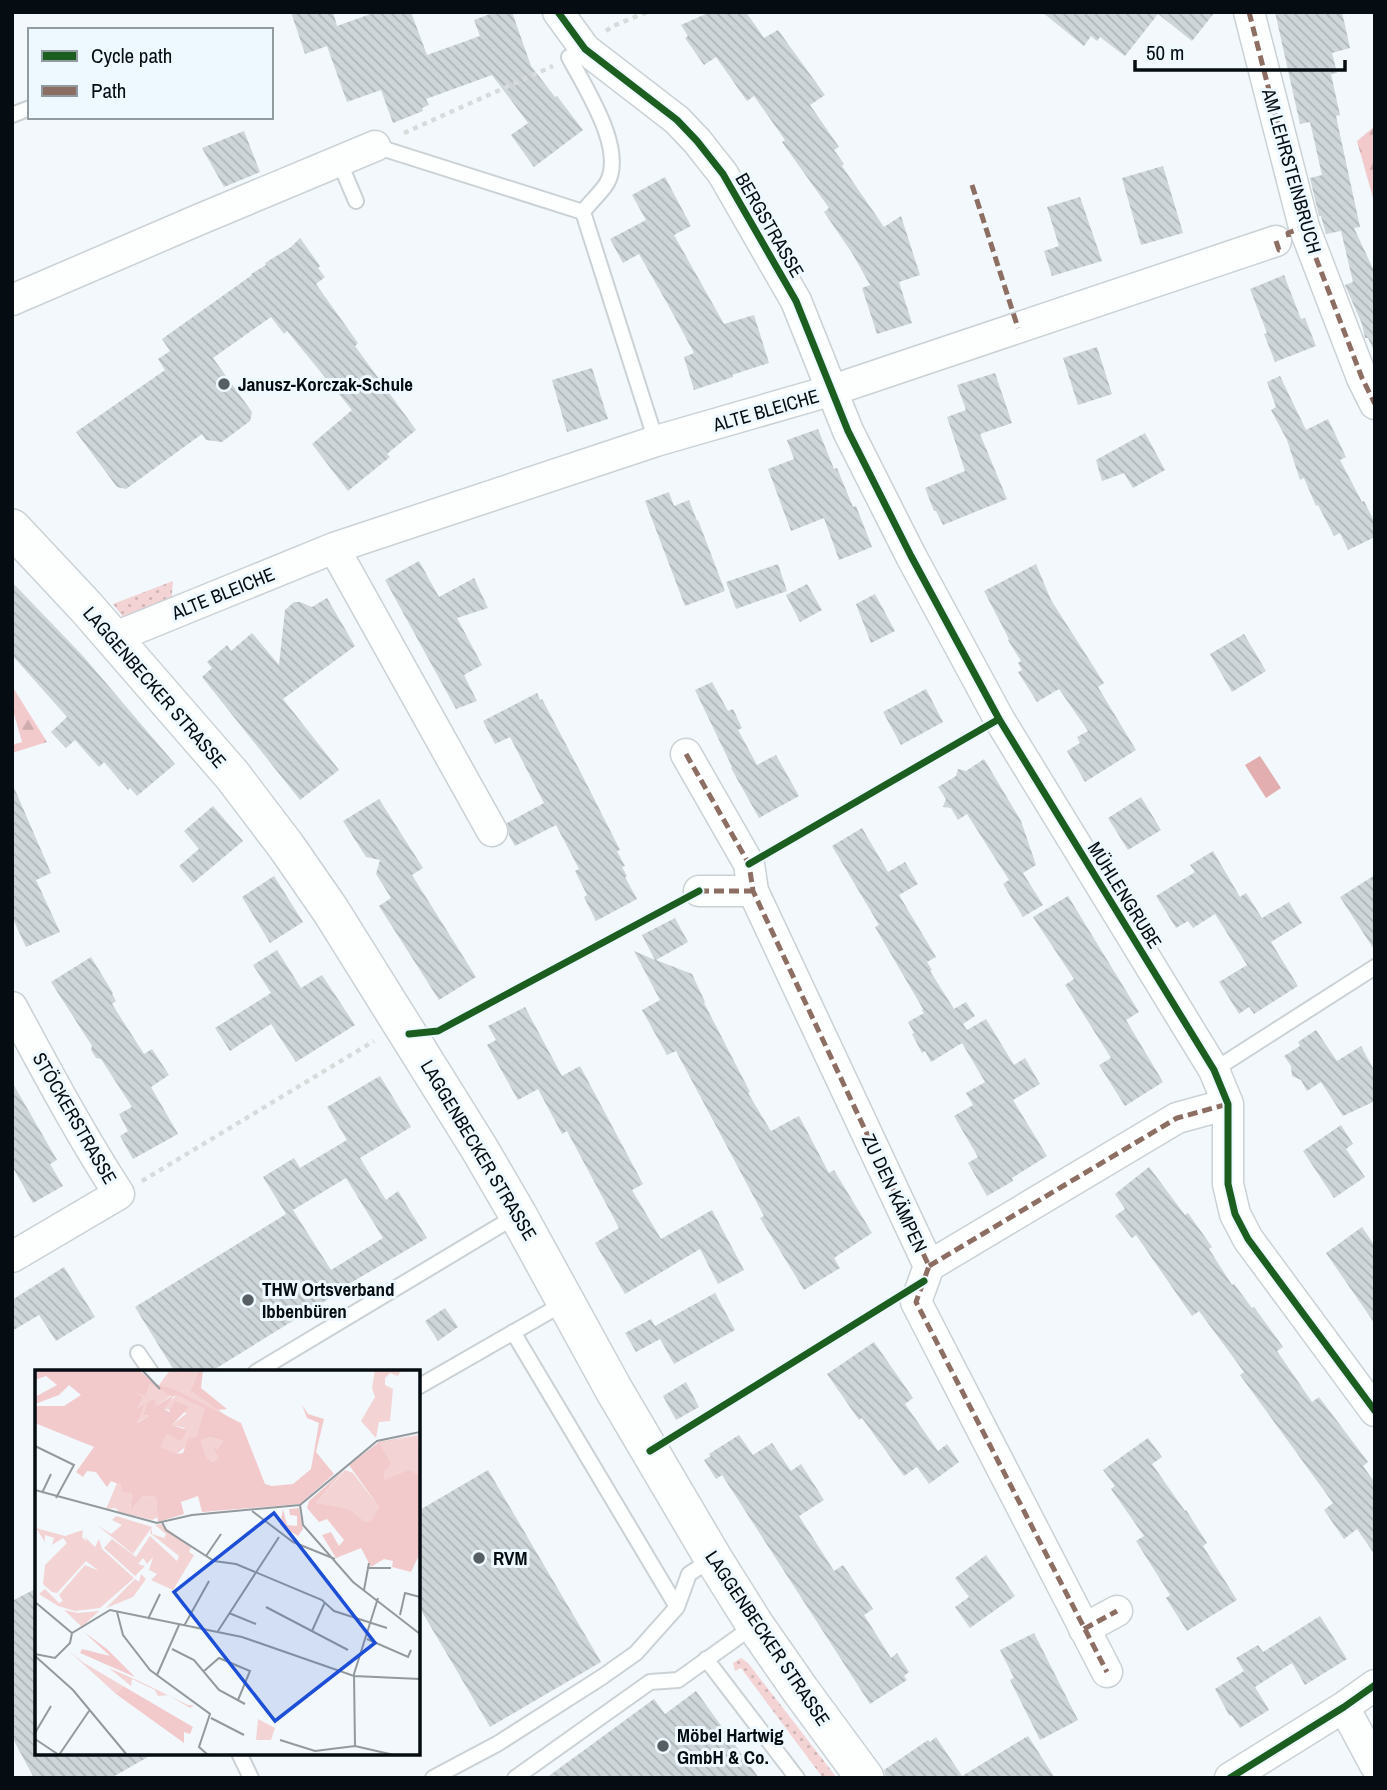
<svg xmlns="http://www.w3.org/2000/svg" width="1387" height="1790" viewBox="0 0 1387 1790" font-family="'Archivo Narrow',sans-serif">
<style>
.green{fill:url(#green-dots)}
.forest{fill:url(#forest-firs)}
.water{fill:#e2aeb0}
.building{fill:url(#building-back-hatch);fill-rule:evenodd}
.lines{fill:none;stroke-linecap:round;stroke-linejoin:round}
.service-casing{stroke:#cad2d5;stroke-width:18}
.minor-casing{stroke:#cad2d5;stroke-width:33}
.tertiary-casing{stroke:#cad2d5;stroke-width:40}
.path{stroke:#d8dbdc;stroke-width:4.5;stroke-dasharray:5 5;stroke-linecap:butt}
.service{stroke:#fdfefe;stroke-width:14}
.minor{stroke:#fdfefe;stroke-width:30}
.tertiary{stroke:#fdfefe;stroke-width:37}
.quiet{stroke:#8d6e63;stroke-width:5;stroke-dasharray:10 5;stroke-linecap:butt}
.cycleway-casing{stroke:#eef9ff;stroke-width:11}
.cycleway{stroke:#1b5e20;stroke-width:7}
.poi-dot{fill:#585f64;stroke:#eef9ff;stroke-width:2.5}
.labels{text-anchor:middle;stroke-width:6;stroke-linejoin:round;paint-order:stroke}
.street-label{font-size:19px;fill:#050d12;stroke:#eef9ff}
.poi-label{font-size:19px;font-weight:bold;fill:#050d12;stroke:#eef9ff;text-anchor:start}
.inset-road{fill:none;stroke:#939a9e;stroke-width:2}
.view{fill:#1d4ed8;fill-opacity:0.15;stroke:#1d4ed8;stroke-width:3.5}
.inset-edge{fill:none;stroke:#050d12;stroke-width:3.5}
</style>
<defs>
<pattern id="green-dots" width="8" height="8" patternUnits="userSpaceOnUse" patternTransform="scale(1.75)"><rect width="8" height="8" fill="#f3d3d4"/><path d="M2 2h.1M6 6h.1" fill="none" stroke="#cfb4b5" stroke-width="1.8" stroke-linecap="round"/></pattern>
<pattern id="forest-firs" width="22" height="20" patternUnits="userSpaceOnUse" patternTransform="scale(1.75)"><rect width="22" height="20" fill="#f3cacc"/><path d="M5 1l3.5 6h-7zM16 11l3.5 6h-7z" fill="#cfacae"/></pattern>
<pattern id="building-back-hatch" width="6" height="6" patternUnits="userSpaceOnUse" patternTransform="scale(1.75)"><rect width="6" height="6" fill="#ced6da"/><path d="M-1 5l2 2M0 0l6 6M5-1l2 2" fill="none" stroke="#afb6ba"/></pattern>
</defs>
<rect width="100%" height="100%" fill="#f2f8fb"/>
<path class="green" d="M173 581 171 604 124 618 113 604Z
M741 1658 748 1663 837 1778H823L741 1668 735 1671 733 1663Z"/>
<path class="forest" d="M1375 126V205L1357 141Z
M12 686 47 742 12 753V745L22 742 12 707Z"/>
<path class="water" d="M1260 756 1281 788 1266 798 1245 765Z"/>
<path class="building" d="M291 12H333L337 26 376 12H411L427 55 480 36 474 20 495 12H512L531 66 555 97 557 96 583 130 534 167 511 135 528 123 492 75 426 99 429 105 422 108 423 111 393 123 381 90 347 102 327 46 305 54Z
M710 12H746L764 38 778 30 825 95 810 105 839 147 834 150 844 164 842 166 884 227 901 216 920 275 899 282 912 323 877 334 862 288 870 285 852 253 824 212 829 208 782 142 785 140 754 96 747 101 716 57 704 65 685 38 688 36 681 25Z
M1042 12H1215L1192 41 1158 14 1125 56 1100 37 1097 41 1091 36 1084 46Z
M1275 12H1342L1350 48 1332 53 1337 73 1331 74 1340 115 1336 116 1360 227 1354 228 1375 273V353L1368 338H1365L1362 324 1345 285 1353 282 1341 231 1326 234 1321 216H1319L1310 178 1322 175 1310 122 1300 124Z
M244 131 260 172 224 187 202 148Z
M1163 166 1183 233 1141 245 1122 178Z
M665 177 691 226 674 235 724 324 754 315 769 363 732 375 733 377 694 390 684 357 694 353 667 303 639 254 623 263 610 239 646 220 632 195Z
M1080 197 1102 261 1052 276 1044 251 1059 246 1047 207Z
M300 238 320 266 318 268 325 277 316 284 358 343 355 346 416 430 387 454 390 457 348 491 312 444 352 410 287 331 284 334 271 317 213 358 252 412 250 421 222 442 206 440 202 434 126 489 117 487 76 432 165 370 158 359 170 351 162 339 252 275 251 274 266 265 265 263 291 247Z
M1284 275 1301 319 1305 318 1316 346 1275 362 1264 334 1267 333 1250 289Z
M1097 347 1112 394 1078 405 1063 358Z
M592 368 608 419 567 432 552 380Z
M995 373 1012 423 980 434 1007 499 943 525 936 511H934L925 488 965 471 947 417 966 410 957 385Z
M1280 376 1306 430 1328 419 1346 457 1340 460 1362 502 1364 501 1375 523V537L1348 550 1340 533 1334 536 1318 505 1316 506 1304 478 1300 480 1287 440 1271 410 1276 407 1267 382Z
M818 429 834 469 837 468 853 507 856 506 872 547 839 560 824 518 791 531 768 469 794 459 787 440Z
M1145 433 1165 470 1133 488 1124 473 1102 481 1096 460Z
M669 492 674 506 689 500 697 521 698 520 725 591 685 606 645 501Z
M419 561 439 597 474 578 488 608 457 618 482 665 464 675 477 701 456 709 385 580Z
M778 564 787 591 736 609 726 582Z
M1036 564 1051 600 1104 683 1098 687 1136 750 1085 782 1067 751 1080 743 1077 737 1088 731 1059 689 1037 702 1018 672 1022 670 1018 663 1021 661 1008 640 1009 639 984 591Z
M12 582 83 656 175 764 137 796 130 788 128 790 104 762 99 767 75 740 66 748 51 732 67 717 12 655Z
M807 584 822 610 800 622 786 595Z
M875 594 895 631 871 643 856 604Z
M327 598 355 646 283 699 339 770 300 800 202 677 212 668 207 662 227 645 231 651 252 633 279 665 285 610 294 602H300L312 607Z
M1244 634 1266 671 1232 692 1210 654Z
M712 682 728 711 733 709 742 728 738 730 757 765 776 755 799 796 759 818 731 768 732 767 695 690Z
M926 689 943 722 901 745 883 712Z
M537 693 540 700 542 699 581 773 620 850 617 851 625 866 622 867 627 876 625 877 637 899 596 921 584 897 587 895 575 871 579 869 556 825 515 846 509 835 507 823 544 803 510 737 495 744 483 721Z
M984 759 1021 821 1036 865 1023 873 1043 905 1023 917 1003 884 1009 880 967 814 958 820 951 808 943 807 946 799 938 787 956 776 958 769 966 771Z
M12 783 51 873 36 880 60 932 26 947 12 917Z
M1141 797 1161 830 1128 850 1108 818Z
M379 799 423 868 412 875 476 977 439 1000 379 906 391 898 376 874 380 860 366 857 343 821Z
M213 806 243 841 193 883 179 866 199 849 184 831Z
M862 828 888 872 905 862 918 884 899 895 936 957 927 962 932 970 930 971 954 1009 966 1002 975 1016 963 1024 967 1030 986 1019 1014 1065 1025 1058 1040 1084 1013 1100 1047 1156 1012 1178 1013 1181 987 1196 968 1163 978 1157 954 1116 973 1105 966 1093 985 1082 962 1043 931 1062 925 1051 922 1053 912 1034 914 1033 908 1022 924 1013 922 1010 923 1009 875 927 879 925 832 846Z
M1213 851 1240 897 1246 893 1262 918 1289 902 1302 923 1271 942 1298 986 1254 1014 1249 1007 1239 1014 1219 982 1247 965 1215 914 1193 928 1188 921 1176 928 1156 896 1195 872 1190 865Z
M1375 875V951L1340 897Z
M274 876 303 922 270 943 242 897Z
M1068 896 1139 1012 1126 1020 1163 1082 1125 1106 1099 1065 1111 1058 1065 985 1074 979 1033 917Z
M675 918 688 942 656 960 692 974 705 1002 704 1003 750 1092 748 1093 769 1128 771 1131 799 1116 829 1173 834 1170 872 1233 834 1258 840 1268 804 1290 760 1218 764 1216 676 1051 667 1055 642 1010 660 1000 634 951 655 960 642 935Z
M277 950 301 988 322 975 355 1025 296 1062 271 1024 230 1051 215 1028 271 993 253 965Z
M91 957 113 993 112 994 116 1001 112 1004 144 1054 152 1049 169 1075 151 1087 178 1134 133 1159 120 1136 128 1131 119 1114 132 1107 101 1059 96 1058 91 1050 92 1046 51 982Z
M525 1007 562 1076 580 1066 643 1184 632 1190 661 1239 712 1210 744 1270 718 1284 700 1249 625 1294 595 1243 619 1228 567 1131 562 1134 538 1089 518 1100 487 1045 496 1040 488 1026Z
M1316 1030 1337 1061 1361 1046 1375 1072V1101L1343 1116 1321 1082 1307 1091 1301 1080 1292 1076 1291 1066 1284 1056 1300 1046 1298 1042Z
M380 1076 411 1127 360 1158 386 1200 398 1191 427 1238 342 1288 343 1290 210 1372H175L135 1307 291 1211 286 1214 263 1177 294 1158 300 1168 347 1140 327 1107ZM346 1178 383 1238 331 1270 293 1210Z
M12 1082 57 1160 50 1164 63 1186 33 1203 12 1166Z
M1341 1125 1353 1144 1346 1149 1365 1177 1334 1198 1303 1151Z
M1149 1167 1185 1215 1188 1213 1212 1247 1209 1249 1232 1285 1234 1284 1252 1308 1254 1307 1283 1347 1277 1351 1312 1402 1319 1397 1368 1462 1363 1466 1375 1483V1555L1357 1529 1344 1539 1324 1510 1333 1503 1240 1375 1244 1372 1199 1311 1192 1316 1136 1235 1132 1238 1115 1216 1125 1209 1115 1194Z
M1362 1227 1375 1246V1324L1326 1253Z
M64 1267 95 1317 56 1341 39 1315 12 1331V1300Z
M715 1293 735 1330 674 1364 660 1339 636 1352 625 1333 651 1319 655 1326Z
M445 1308 458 1327 438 1341 425 1321Z
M874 1342 913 1398 905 1404 938 1451 947 1444 959 1462 929 1484 917 1467 904 1476 862 1418 859 1420 827 1374Z
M686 1382 699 1407 676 1420 663 1396Z
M739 1435 753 1455 772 1443 791 1471 801 1464 824 1500 799 1516 834 1571 843 1565 873 1609 864 1615 891 1658 897 1653 909 1672 904 1676 907 1680 870 1704 722 1475 716 1479 704 1460 711 1456 709 1454Z
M1148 1438 1162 1457 1152 1464 1185 1511 1186 1510 1207 1543 1203 1546 1237 1600 1187 1631 1166 1598 1170 1595 1136 1541 1144 1536 1111 1489 1115 1486 1103 1470Z
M488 1470 601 1662 490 1727 418 1605V1511Z
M986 1555 1015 1596 970 1628 955 1607 969 1597 955 1578Z
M37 1588V1753H155L111 1778H34L12 1737V1601Z
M1320 1616 1347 1659 1305 1685 1292 1663 1255 1687 1269 1710 1240 1728 1232 1716 1229 1715 1215 1689 1244 1671 1236 1658 1258 1645 1263 1652Z
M1034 1633 1078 1720 1040 1740 1010 1680 1014 1678 1000 1650Z
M696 1691 759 1778H546L654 1699 665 1714Z
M1028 1736 1055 1778H886L884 1770 928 1740 930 1742 936 1737 962 1776Z"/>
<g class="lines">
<defs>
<path id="service" d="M569 57C585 88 626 149 607 183 601 193 590 202 583 212
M12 115 30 108
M375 146 583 212 656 441
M339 161 356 201
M1214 1070 1375 967
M513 1332 677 1607
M138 1353 151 1372
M256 1372 516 1216
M418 1387 566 1302
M706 1659 797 1778
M239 1753 251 1778
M433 1778 497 1744 602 1677 636 1653 677 1607 689 1574 712 1559
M515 1778 650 1682 678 1680 755 1625"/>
<path id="minor" d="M558 12 585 49 677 120 697 141 723 174 796 301 848 431 911 556 999 719 1214 1070 1228 1104V1184L1235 1214 1248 1239 1375 1411
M1249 12 1304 227 1362 378 1375 404
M12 300 198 220 375 146
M334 548 492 831
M113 638 334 548 656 441 833 390 1276 241
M686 754 749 864 753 891 929 1266 916 1302 1107 1672
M699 891H753
M12 1007C46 1070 80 1134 119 1194L12 1257
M929 1266 1177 1118 1228 1104
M1084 1629 1117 1611
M1344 1707 1375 1765
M1230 1778 1344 1707 1375 1685"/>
<path id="tertiary" d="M12 528 86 607 232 775 286 846 331 911 479 1148 518 1215 614 1390 713 1558 755 1625 801 1691 865 1778"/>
</defs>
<use href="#service" class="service-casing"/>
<use href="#minor" class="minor-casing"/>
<use href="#tertiary" class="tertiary-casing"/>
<path class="path" d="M606 31 613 26 647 12
M404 133 553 66
M142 1181 374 1041"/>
<use href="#service" class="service"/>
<use href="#minor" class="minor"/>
<use href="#tertiary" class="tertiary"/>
<path class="quiet" d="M1249 12 1304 227 1362 378 1375 404
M972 185 1018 328
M1289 237 1288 233 1304 227
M1276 241 1279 250 1284 249
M686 754 749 864 753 891 929 1266 916 1302 1107 1672
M699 891H753
M929 1266 1177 1118 1228 1104
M1084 1629 1117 1611"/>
<defs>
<path id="cycleway" d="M558 12 585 49 677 120 697 141 723 174 796 301 848 431 911 556 999 719 1214 1070 1228 1104V1184L1235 1214 1248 1239 1375 1411
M749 864 999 719
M409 1034 438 1031 699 891
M650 1451 924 1281
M1230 1778 1344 1707 1375 1685"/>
</defs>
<use href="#cycleway" class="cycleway-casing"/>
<use href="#cycleway" class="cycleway"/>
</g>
<g class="poi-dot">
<circle cx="224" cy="384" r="7"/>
<circle cx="248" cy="1300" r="7"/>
<circle cx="479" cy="1558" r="7"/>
<circle cx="663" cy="1746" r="7"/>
</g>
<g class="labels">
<g class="street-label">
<text transform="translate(1292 171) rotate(74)" y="7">AM LEHRSTEINBRUCH</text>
<text transform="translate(770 225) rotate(60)" y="7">BERGSTRASSE</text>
<text transform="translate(766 410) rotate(-16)" y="7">ALTE BLEICHE</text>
<text transform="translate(223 593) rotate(-22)" y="7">ALTE BLEICHE</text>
<text transform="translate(155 687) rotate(49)" y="7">LAGGENBECKER STRASSE</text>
<text transform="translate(1125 895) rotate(58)" y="7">MÜHLENGRUBE</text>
<text transform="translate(75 1118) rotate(60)" y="7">STÖCKERSTRASSE</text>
<text transform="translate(479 1150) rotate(59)" y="7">LAGGENBECKER STRASSE</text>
<text transform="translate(895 1193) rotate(65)" y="7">ZU DEN KÄMPEN</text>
<text transform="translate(768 1638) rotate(56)" y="7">LAGGENBECKER STRASSE</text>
</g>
<g class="poi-label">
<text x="238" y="391">Janusz-Korczak-Schule</text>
<text x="262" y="1296">THW Ortsverband<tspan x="262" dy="22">Ibbenbüren</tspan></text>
<text x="493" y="1565">RVM</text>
<text x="677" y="1742">Möbel Hartwig<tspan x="677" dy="22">GmbH &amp; Co.</tspan></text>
</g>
</g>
<g transform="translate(35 1370)">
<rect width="385" height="385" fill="#f2f8fb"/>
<path d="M135 0H164L155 21 195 48 169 37 163 66 142 84 124 77 132 64 141 66 150 58 137 55 152 43 129 39V34L140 27 124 15ZM340 0H366L363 6 355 3 350 8V15L358 19 355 51 344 52 341 68 326 51 340 27 337 18ZM118 13 137 25 121 36 116 31 108 45 114 46 101 53 109 34 103 38 108 27 101 22ZM383 65 385 106 349 110 345 74ZM175 67 188 71 182 79 176 74 183 88 178 92 172 90 166 71ZM310 100 318 103 344 137 338 150 330 152 281 133ZM82 113 97 123 95 140 108 126 121 127 123 147 117 150 84 142 81 138 71 139ZM81 146 117 157 98 184 62 155 76 164 87 155 77 150ZM126 154 156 177 154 182 159 185 138 220 116 210 122 204 114 200 118 187 112 194 108 188 103 194 110 196 100 206 69 178 77 169 101 187 115 166 142 191 144 186 115 163 117 158V164L129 168 131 164 120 155ZM1 158 30 166 48 160 47 167 52 172 50 167 60 177 64 169 67 179 99 208 65 238 40 241 23 236 4 224 10 219 5 214 24 233 28 231 24 225 50 195 64 201 51 191 22 223 17 222 8 214 10 195 32 173 28 168 17 175 19 168 10 165V172ZM106 204 111 209 98 227 71 238 100 209 104 212ZM29 240 43 243 64 241 47 257ZM33 280 49 293 88 316 81 324ZM74 298 104 311 153 335H159L155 338 133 325 123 326 120 320 97 309 96 316ZM223 349 240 358 236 370H221Z" fill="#f3d3d4"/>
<path d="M0 0H104L120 14 138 19 206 53 230 114 237 116 258 114 276 99 284 53 272 48 267 35 273 44 289 49 281 82 299 104 265 134 167 142 163 126 146 132 149 144 123 152 121 127 108 126 95 141 97 123 87 122 86 115 76 111 72 117 61 102 52 101 48 107 41 102 59 77 0 53V36H29L46 25 34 15 24 25 0 34V27L22 15 11 6 0 10ZM115 14 137 26 121 36 119 29 113 32 108 45 114 46 102 53 110 33 103 38 108 27 101 22 110 26ZM140 24 169 38 162 67 153 68 148 83 142 84 125 77 132 64 146 71 152 60 137 55 154 37 140 31 134 42 129 39ZM175 67 188 71 182 79 176 74 183 88 178 92 172 89 166 71ZM164 0H168L166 18 192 39 183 40 155 21ZM382 65 345 74 356 94 349 102V110L374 100 385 106V183L376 202 357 197 358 191 349 189 336 197 326 178 301 188 287 165 296 162 304 176 309 170 292 149 284 152 272 138 274 131 310 99 281 133 313 139 330 152 337 150 344 137 314 95 344 72ZM264 138 268 159 263 166 245 155 248 139 252 155 262 156V146L255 145 254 139ZM49 262 72 279 100 307 45 283 47 279 75 286ZM88 316 158 357 155 364 149 362V373L81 324Z" fill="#f3cacc" fill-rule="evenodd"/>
<path class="inset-road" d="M107 0 125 19M0 76 39 95 21 128M0 120 122 153 157 145 265 135 342 71 385 62M7 123 16 104M265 135 268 155 318 212 385 264M217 141 258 172 300 189M127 152 131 160 179 191 201 194 287 230 299 241 352 258M171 186 186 164M332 198H356M329 220 334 193M0 232 37 263 75 240 207 267 319 306 385 309M231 237 313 280M82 242 88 265 115 300 175 344 164 377 173 385M194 243 221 254M365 245 370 223 385 227M113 249 125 224M149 256 174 211M183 261 244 167M277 261 290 232M332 269 373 287 376 280M137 279 159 290 184 320 210 334M0 284 20 288 35 273 37 263M0 286 38 320 92 385M169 301 184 288 215 301 203 330M122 305 144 255M176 348 209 365M0 363 16 336M0 369 24 385M245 370 280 381 320 376 359 385M320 376 319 304 343 228M24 385 54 341"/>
<path class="view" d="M239 143 340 273 240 351 139 222Z"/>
<rect width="385" height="385" class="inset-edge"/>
</g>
<rect width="1387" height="1790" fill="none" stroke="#050d12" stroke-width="28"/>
<rect x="28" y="28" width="245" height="91" fill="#eef9ff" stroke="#919ba0" stroke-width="2"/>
<rect x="42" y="51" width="35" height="10" fill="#1b5e20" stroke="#919ba0" stroke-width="2"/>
<text x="91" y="63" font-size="21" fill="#050d12">Cycle path</text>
<rect x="42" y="86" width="35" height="10" fill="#8d6e63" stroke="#919ba0" stroke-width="2"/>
<text x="91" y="98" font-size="21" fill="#050d12">Path</text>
<path d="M1135 60v10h210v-10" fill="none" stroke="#050d12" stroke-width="3.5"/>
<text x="1146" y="60" font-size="21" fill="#050d12" stroke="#eef9ff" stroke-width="5" paint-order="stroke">50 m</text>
</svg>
